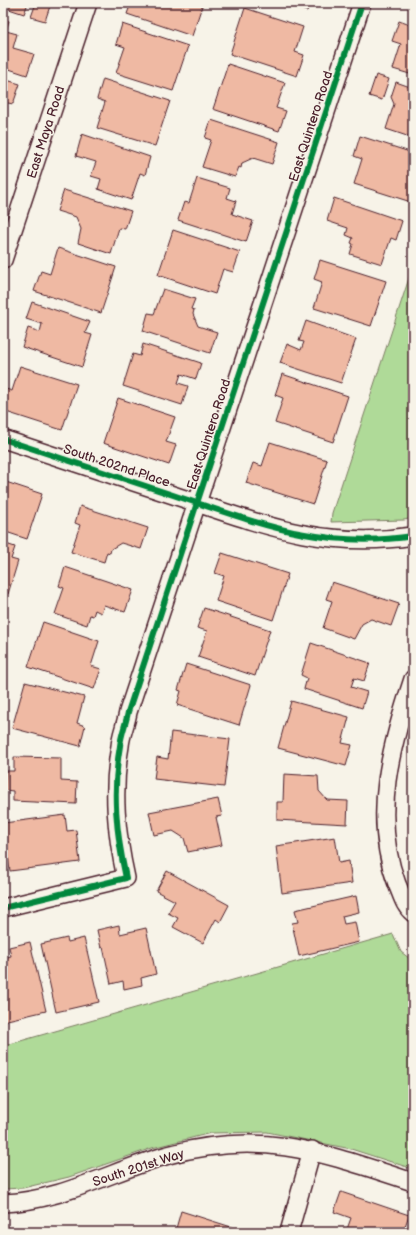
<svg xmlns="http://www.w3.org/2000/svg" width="416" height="1235" viewBox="0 0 416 1235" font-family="'Balsamiq Sans',sans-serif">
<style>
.green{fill:#afda98;stroke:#7c7c62}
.building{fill:#efb9a3;stroke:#4a1f2b}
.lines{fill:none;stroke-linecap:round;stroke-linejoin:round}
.minor-casing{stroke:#4a1f2b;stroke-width:20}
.minor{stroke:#f7f3e8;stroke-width:17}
.cycleway-casing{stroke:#f7f3e8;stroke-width:8}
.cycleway{stroke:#00873e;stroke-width:6}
.labels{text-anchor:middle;stroke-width:3;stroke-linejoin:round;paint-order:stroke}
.street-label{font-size:13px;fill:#4a1f2b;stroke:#f7f3e8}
</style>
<rect width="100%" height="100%" fill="#f7f3e8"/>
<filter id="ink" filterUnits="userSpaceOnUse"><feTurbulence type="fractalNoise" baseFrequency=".025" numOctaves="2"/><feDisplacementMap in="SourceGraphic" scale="8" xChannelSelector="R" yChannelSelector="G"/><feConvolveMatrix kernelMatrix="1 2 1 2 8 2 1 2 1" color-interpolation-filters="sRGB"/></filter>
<g filter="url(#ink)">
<path class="green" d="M413 266V518L404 520 331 522 332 513Z
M393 934 401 952 413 961V1169L351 1149 267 1132 211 1133 152 1148 69 1177 23 1188 3 1189V1046Z"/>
<path class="building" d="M3 3H28L24 14 3 7Z
M36 3H51L45 21 31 17Z
M131 3H203L192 36 127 14Z
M284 3H310L307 11Z
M245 8 303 27 295 52 304 55 297 76 230 54Z
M3 19 9 21 6 31 17 34 13 48 34 54 27 75 3 67Z
M399 21 413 26V75L393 69 401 44 392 41Z
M122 24 188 46 173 91 116 73 125 47 116 44Z
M228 64 285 83 276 108 286 111 279 131 213 109Z
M376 75 389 79 382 100 369 96Z
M3 79 20 84 13 104 3 102Z
M103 79 170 101 155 146 97 128 105 102 97 99Z
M396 82 413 88V138L386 129 394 104 391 97Z
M211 120 279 142 272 164 253 158 242 163 241 168 239 167 235 177 202 167 211 140 205 138Z
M82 134 150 157 145 175 140 173 131 200 98 189 101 179 91 176 96 162 76 156Z
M360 136 413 153V195L411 202 354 184 362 159 354 156Z
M197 178 230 188 227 198 236 201 232 214 253 221 246 242 178 220 184 202 189 203Z
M64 190 131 211 125 229 119 228 111 254 78 243 81 229 76 217 57 211Z
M334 198 402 221 396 240 391 238 382 264 350 254 353 244 351 243 353 238 346 235 348 228 327 221Z
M173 230 240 252 233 272 223 269 215 294 158 275Z
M58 248 116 267 101 313 34 291 41 271 50 274Z
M320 260 386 281 371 326 314 308 322 282 314 279Z
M163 289 195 299 191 309 194 310 193 314 198 326 217 332 210 353 143 331 148 313 154 314Z
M32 302 90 322 85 333 92 335 82 367 22 347 28 328 40 332 42 324 26 319Z
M306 321 356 339 341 383 280 363 287 344 301 350 304 342 299 341Z
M143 344 201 363 196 379 181 374 178 383 188 386 182 405 123 386 133 354 140 356Z
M20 366 77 384 62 430 3 411V388L12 391Z
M282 374 348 396 333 442 275 423 283 398 275 395Z
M118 398 175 417 166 442 176 445 169 465 103 443Z
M270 442 327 460 313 504 246 483 253 463 262 466Z
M3 481 42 494 27 539 3 531Z
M80 506 148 528 141 549 121 543 111 549 110 553 107 552 104 562 71 552 80 525 75 523Z
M3 543 15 547 11 559 18 561 8 594 3 592Z
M222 553 288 574 273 620 216 601 224 576 215 573Z
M65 567 133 590 125 612 104 605 101 613 95 610 93 616 90 615 87 625 55 614 64 588 59 586Z
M332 582 399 604 391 626 371 619 362 624 354 639 323 628 332 601 326 599Z
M204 608 270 630 255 676 198 657 207 631 197 628Z
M43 622 99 641 91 666 101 669 94 689 28 667Z
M311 643 370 663 364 681 354 678 351 687 367 692 362 708 304 689 307 678 301 675Z
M186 664 251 685 239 725 177 705 181 691 178 690Z
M25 682 84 697 77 723 85 726 80 746 12 728Z
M291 701 349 717 342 743 352 745 346 766 278 748Z
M171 732 230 739 224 787 154 779 157 757 168 759Z
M14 757 61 758V781L77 782 76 804 13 801V791L5 790 6 771H14Z
M284 774 318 776 319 791 327 800 348 801 347 824 277 820V802H283Z
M218 799 222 816 216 817 222 845 188 852 184 838 173 831 154 835 149 812Z
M65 815 67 831 76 830 80 862 10 871 4 823Z
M335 837 339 863 349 861 352 883 282 893 276 846Z
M167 871 229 905 220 922 216 919 203 943 173 927 178 918 168 913 175 901 156 891Z
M356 896 359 912 342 916 344 924 355 922 359 942 299 956 292 923 298 922 295 910Z
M119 925 120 934 146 928 156 974 141 978 142 985 124 989 123 981 111 984 103 947 101 948 97 930Z
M67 938 68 942 84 938 99 1002 56 1012 41 944Z
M30 942 46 1011 3 1021V958L11 956 9 947Z
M341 1192 409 1215 403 1232H346L351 1218 334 1212Z
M181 1211 247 1232H175Z"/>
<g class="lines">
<defs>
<path id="minor" d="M3 260 88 3
M3 439C60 458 117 476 173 495 258 523 322 550 413 536
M413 679C391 745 371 816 397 884 402 895 404 906 413 913
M3 908 126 878C116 833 112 791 120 746 121 734 126 724 128 712L362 3
M3 1203C61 1201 114 1170 168 1155 263 1129 324 1153 413 1182
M289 1232 312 1150"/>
</defs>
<use href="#minor" class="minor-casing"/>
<use href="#minor" class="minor"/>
<defs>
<path id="cycleway" d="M3 439C60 458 117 476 173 495 258 523 322 550 413 536
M3 908 126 878C116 833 112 791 120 746 121 734 126 724 128 712L362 3"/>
</defs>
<use href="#cycleway" class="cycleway-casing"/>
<use href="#cycleway" class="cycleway"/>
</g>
</g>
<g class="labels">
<g class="street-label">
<text transform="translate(310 126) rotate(-72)" y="5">East Quintero Road</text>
<text transform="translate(45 132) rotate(-72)" y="5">East Maya Road</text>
<text transform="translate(208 434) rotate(-72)" y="5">East Quintero Road</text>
<text transform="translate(117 465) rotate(18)" y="5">South 202nd Place</text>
<text transform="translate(138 1167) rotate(-18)" y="5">South 201st Way</text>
</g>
</g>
<rect width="416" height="1235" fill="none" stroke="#f7f3e8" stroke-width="16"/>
<rect x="8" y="8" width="400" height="1219" fill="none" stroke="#4a1f2b" stroke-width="1.5" filter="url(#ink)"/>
</svg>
